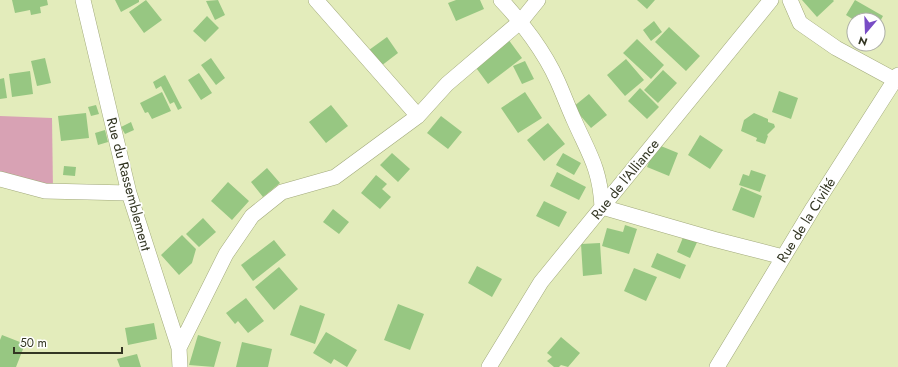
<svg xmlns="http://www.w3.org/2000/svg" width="898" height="367" viewBox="0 0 898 367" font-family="Jost,sans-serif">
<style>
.green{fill:#d8a2b4}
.building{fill:#97c782}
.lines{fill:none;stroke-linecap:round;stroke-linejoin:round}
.street-casing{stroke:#a1a97b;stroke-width:16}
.street{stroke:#fff;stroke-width:15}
.labels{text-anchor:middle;stroke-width:3.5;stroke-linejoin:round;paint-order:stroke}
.street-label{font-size:14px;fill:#333623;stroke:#fff}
</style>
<rect width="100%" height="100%" fill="#e3ecbb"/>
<path class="green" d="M0 116 52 118 53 191 0 178Z"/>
<path class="building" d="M12 0H47L48 5 40 7 41 13 31 15 30 10 15 13Z
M115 0H139V2L121 12Z
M146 0 162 20 144 33 129 12Z
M218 0 225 15 215 20 206 1Z
M456 0H480L484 9 456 21 448 3Z
M637 0H655L647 9Z
M802 0H833L834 1 817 17Z
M855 0 883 16 878 25V20H854L846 15Z
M207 16 219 28 205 42 193 31Z
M654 21 662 32 651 41 643 30Z
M669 27 700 56 686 71 655 42Z
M387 37 398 53 381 66 369 50Z
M508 39 522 58 488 84 474 65Z
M637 39 664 65 651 79 623 53Z
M45 58 51 83 37 86 31 61Z
M211 58 225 78 216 85 201 65Z
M626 59 644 80 625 96 607 75Z
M525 61 534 79 522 84 513 66Z
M663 70 677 83 658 103 644 90Z
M30 71 33 94 12 97 9 74Z
M199 73 212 93 201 100 188 80Z
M165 75 182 108 178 110 174 102 170 104 161 86 156 89 153 82Z
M4 78 7 98 0 99V79Z
M640 88 659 107 647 119 628 101Z
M779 91 798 98 791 119 772 112Z
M162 92 171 111 152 119 148 112 145 113 140 103Z
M525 92 542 118 518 133 501 108Z
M589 94 607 115 591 128 573 107Z
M96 105 99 114 91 116 88 107Z
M331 105 348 126 326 143 309 122Z
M86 113 89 138 61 141 58 116Z
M754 113 768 119V122L774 124 775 127 767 135 768 136 765 144 756 141 757 138 741 131 744 120Z
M441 116 462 132 448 149 427 133Z
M131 122 134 130 125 134 121 127Z
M548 123 565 144 544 161 527 140Z
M105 130 108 142 98 145 95 133Z
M700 135 723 150 710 169 688 155Z
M656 144 678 153 669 176 647 167Z
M392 153 410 169 398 182 380 165Z
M563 153 581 163 574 175 556 165Z
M64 166 76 167 75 176 63 175Z
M267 168 280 183 263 197 251 182Z
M751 170 766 175 760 192 739 185 743 174 749 176Z
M557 172 586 187 579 200 550 186Z
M376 175 387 184 382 189 391 197 380 209 361 193Z
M228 182 249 201 232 220 211 201Z
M741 187 762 196 754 218 732 210Z
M544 201 567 212 559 227 536 216Z
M333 209 349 222 339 234 323 222Z
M203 218 216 232 199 247 186 234Z
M625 225 637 229 629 254 602 246 607 228 623 232Z
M182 235 196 249 192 263 179 275 161 255Z
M684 235 698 240 690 258 677 252Z
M274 240 286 255 253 281 241 265Z
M600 243 602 274 583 276 581 244Z
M657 253 686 265 680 279 651 267Z
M477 266 502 279 492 297 468 283Z
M279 267 298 289 274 310 255 287Z
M634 268 657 277 646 301 624 291Z
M246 298 264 321 248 333 238 321 235 324 226 313Z
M398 304 424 314 410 350 384 340Z
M300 305 325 314 315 344 290 335Z
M154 323 157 339 128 345 125 328Z
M326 332 357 350 347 367 334 359 331 364 313 353Z
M2 335 25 344 16 367H0V340Z
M198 335 221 342 214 367 189 365Z
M561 337 580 353 568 367 561 365 559 367H554L547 361 552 357 547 353Z
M242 342 272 349 268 367H236Z
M137 354 141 367H120L117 359Z"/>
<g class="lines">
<defs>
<path id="street" d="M83 0 129 193 179 348 180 367
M316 0 418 116
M501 0C522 22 545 53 557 80 563 93 568 107 574 120 589 154 600 168 602 207L713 239 783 257
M790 0 800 23 836 48 895 80
M0 179 45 191 129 193
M179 348 226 254 252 216 282 192 335 177 418 116 447 84 521 21 538 0
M489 367 541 282 771 0
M717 367 813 208 898 75"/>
</defs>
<use href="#street" class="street-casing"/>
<use href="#street" class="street"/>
</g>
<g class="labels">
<g class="street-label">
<text transform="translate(625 179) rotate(-51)" y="5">Rue de l'Alliance</text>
<text transform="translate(129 184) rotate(75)" y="5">Rue du Rassemblement</text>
<text transform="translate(806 220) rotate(-58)" y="5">Rue de la Civilté</text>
</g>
</g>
<g transform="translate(866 32) rotate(199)"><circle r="19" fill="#ffffff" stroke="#adafa7"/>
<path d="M0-3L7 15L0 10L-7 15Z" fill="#784cc5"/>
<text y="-6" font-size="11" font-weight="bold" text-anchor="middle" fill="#333623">N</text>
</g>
<path d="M14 347v6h108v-6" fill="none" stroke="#333623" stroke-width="2"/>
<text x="20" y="347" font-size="12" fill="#333623" stroke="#ffffff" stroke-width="3" paint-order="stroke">50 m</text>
</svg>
